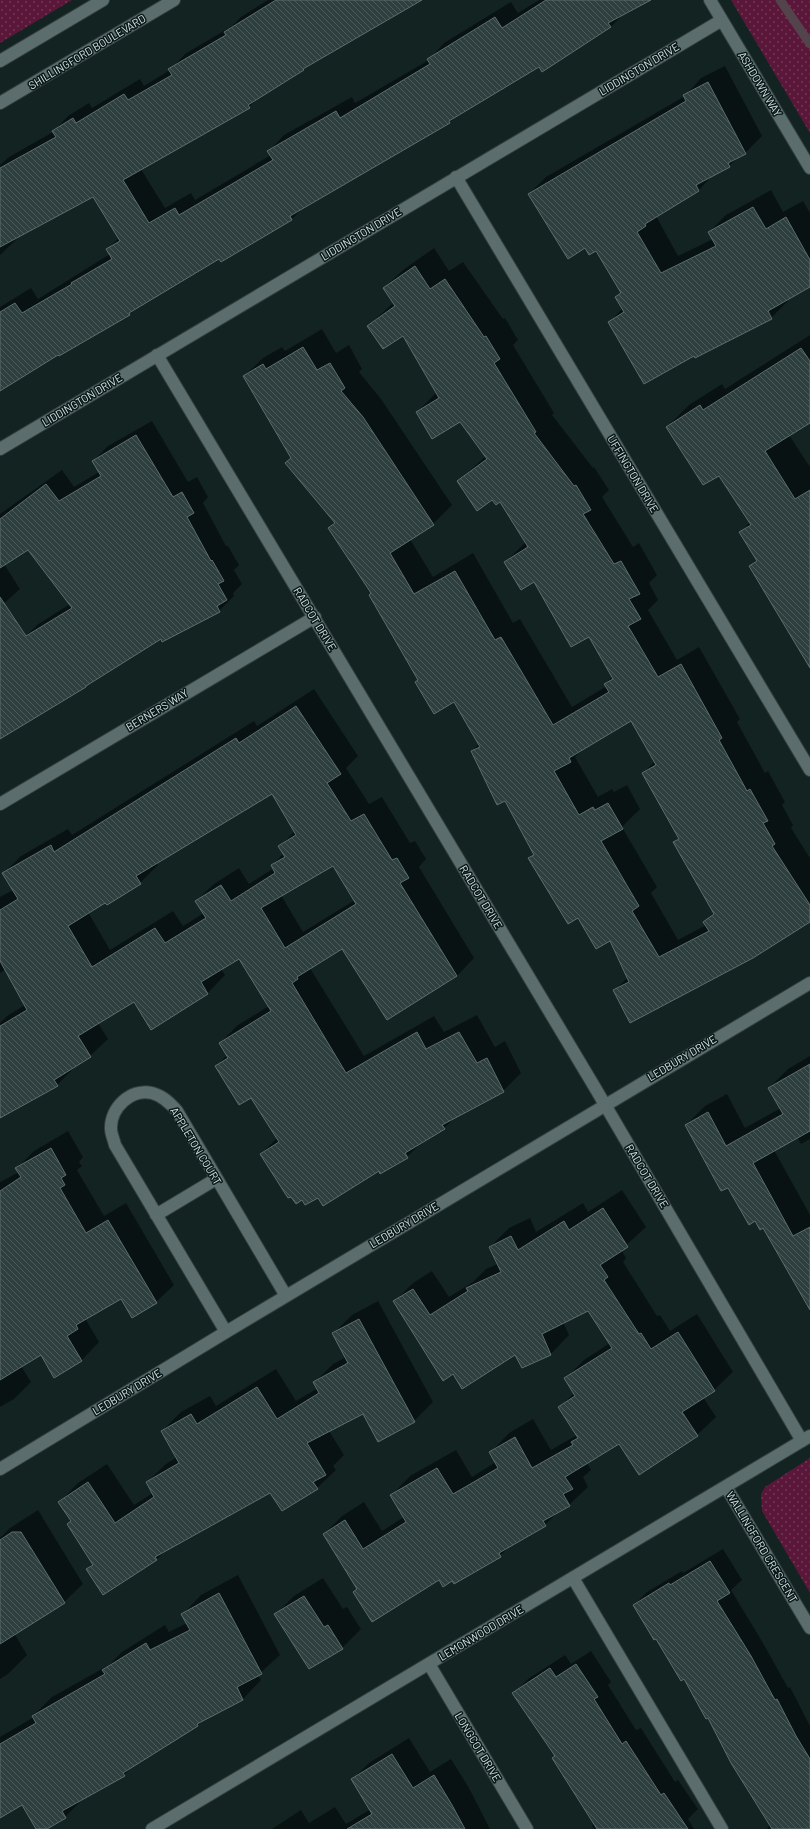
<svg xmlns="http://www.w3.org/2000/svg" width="810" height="1829" viewBox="0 0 810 1829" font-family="Barlow,sans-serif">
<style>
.park{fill:url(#park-dots)}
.shadow{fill:#0007;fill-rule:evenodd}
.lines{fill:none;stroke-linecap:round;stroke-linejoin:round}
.stream{stroke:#53444c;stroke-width:9}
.building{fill:url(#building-back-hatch);stroke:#5b6e6d;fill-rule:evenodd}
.minor-casing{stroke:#35403f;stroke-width:14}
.minor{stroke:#5b6e6d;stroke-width:12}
.labels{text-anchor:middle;stroke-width:3;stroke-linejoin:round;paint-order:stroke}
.street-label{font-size:11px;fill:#d8e3e2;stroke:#091919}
</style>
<defs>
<pattern id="park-dots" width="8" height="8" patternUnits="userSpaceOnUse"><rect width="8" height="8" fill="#5b173a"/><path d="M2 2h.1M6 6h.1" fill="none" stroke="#723956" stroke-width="1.8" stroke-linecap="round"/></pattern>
<pattern id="building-back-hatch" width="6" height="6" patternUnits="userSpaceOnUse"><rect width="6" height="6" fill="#2e3f3f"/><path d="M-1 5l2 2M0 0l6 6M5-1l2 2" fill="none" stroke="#4c5b5a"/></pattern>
</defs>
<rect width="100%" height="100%" fill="#122322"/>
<path class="park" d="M0 0H72L0 43Z
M731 0H810V133Z
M810 1458V1593L762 1511 761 1494 765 1487Z"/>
<path class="shadow" d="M268 0H419L309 64 303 70 258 98 249 107 141 169 165 208 191 193 195 200 271 155 269 151 284 135 352 97 355 103 429 60 444 43 511 2 518 13 539 0H644L624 13 611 27 539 66 456 116 450 122 305 206 292 219 221 260 219 257 135 308 130 314 60 355 59 354 0 390V307L31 288 38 299 110 254 107 249 119 238 93 196 0 185V165L9 157 53 132 68 116 89 103 92 108 140 79 144 86 170 70 185 54 232 26 241 17Z
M725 66 762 136 745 153 740 156 729 166 714 174 699 190 656 216 678 256 713 239 709 232 726 215 771 190 783 212 803 201 810 213V286L787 299 788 301 771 318 609 322 623 308 617 297 621 292 596 250 586 247 529 194 546 177 685 96 701 78Z
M0 215 17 239 0 255Z
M434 248 449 271 463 262 503 319 505 318 518 340 513 345 554 413 552 415 593 468 594 467 609 490 602 497 633 547 639 543 657 575 649 583 658 600 648 610 677 660 699 647 740 719 737 722 765 773 768 771 785 802 782 805 793 825 791 828 810 858V920L614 991 628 977 610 940 578 917 530 859 535 854 505 800 472 751 479 744 454 701 419 679 372 593 329 528 335 522 292 457 244 376 263 358 282 347 285 351 322 329 336 353 349 345 362 369 359 372 381 399 452 505 433 524 410 539 433 577 473 553 513 623 520 619 572 707 607 686 605 684 613 676 589 636 534 581 505 562 526 542 501 501 492 499 458 481 486 456 460 421 417 412 437 392 403 334 368 326 394 302 384 288 403 270ZM631 719 655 761 643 773 679 838 674 842 714 912 704 922 706 925 678 940 651 893 657 887 622 827 640 809 627 785 614 792 612 789 598 797 575 757 585 747Z
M810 335V422L789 435 810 467V665L750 566 757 560 741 532 750 522 719 474 667 427 689 405 722 384 725 389Z
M152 421 188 482 197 477 208 497 203 503 226 546H228L239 565 234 570 242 584 233 593 234 596 219 611 161 637 0 738V655L22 640 37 625 70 604 29 548 4 564 20 589 0 607V514L62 470 74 487 99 472 93 461 108 446Z
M314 689 358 756 346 768 369 804 382 797 410 843 415 841 426 859 419 867 474 958 457 976 342 948 310 968 364 1056 434 1016 444 1032 477 1015 495 1047 505 1041 521 1073 503 1091 457 1116 444 1128 424 1140 407 1157 318 1197 261 1154 277 1138 251 1096 216 1066 227 1055 220 1043 238 1025 269 1006 239 958 221 969 225 975 208 993 151 1028 134 1001 98 1023 108 1039 90 1056 75 1067 57 1085 0 1117V1023L7 1016 25 1005 6 969 0 973V897L13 890 3 874 21 856 68 829 72 835 254 721 257 726ZM272 793 295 831 280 846 284 853 272 865 274 868 249 884 239 868 214 884 196 901 204 913 183 926 173 911 110 950 88 912 140 883 158 865 156 863ZM334 864 355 900 303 932 281 895Z
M810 1056V1139L801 1144 797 1137 774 1150 810 1215V1308L764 1226 755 1220 729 1186 686 1125 705 1106 727 1094 745 1128 781 1108 769 1088 788 1069Z
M68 1131 83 1157 79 1162 82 1166 77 1170 104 1216 126 1203 174 1285 156 1302 121 1298 88 1317 86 1320 99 1342 82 1360 54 1377 41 1354 21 1366 31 1382 14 1399 0 1407V1182L19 1172 17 1168 34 1151Z
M622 1190 646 1227 621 1250 626 1258 623 1262 657 1316 660 1315 670 1331 697 1314 733 1372 714 1390 703 1397 716 1417 697 1435 620 1442 587 1463 591 1470 583 1477 588 1487 569 1505 559 1511 545 1525 512 1544 500 1556 453 1579H440L354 1592 358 1588 324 1534 342 1516 364 1502 382 1531 404 1517 392 1495 410 1476 456 1450 472 1477 496 1462 491 1452 509 1433 533 1419 551 1450 577 1435 560 1407 574 1393 565 1379 584 1360 610 1343 589 1310 563 1322 569 1335 551 1354H516L453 1373 394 1302 413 1283 432 1271 449 1297 473 1282 486 1269 498 1264 490 1247 509 1228 530 1218 536 1232 583 1203 588 1212Z
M378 1301 433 1402 414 1421 363 1412 329 1431 344 1455 333 1466 336 1470 317 1488 271 1492 166 1550 157 1559 103 1594 87 1569 93 1563 68 1524 72 1520 60 1502 78 1483 107 1464 134 1505 153 1493 147 1482 166 1464 177 1457 162 1431 181 1412 210 1396 216 1406 276 1369 296 1401 318 1388 315 1382 333 1364 346 1357 333 1334 352 1315Z
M38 1510 83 1584 64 1602 14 1633 27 1655 8 1674 0 1679V1538L10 1528Z
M723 1549 742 1580 731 1590 763 1643 788 1688 790 1687 810 1726V1829H767L770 1824 709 1717 685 1677 634 1605 647 1592 682 1571 683 1573Z
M238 1575 280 1655 258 1675 261 1680 243 1699 203 1720 197 1726 135 1764 124 1775 84 1798 65 1817 45 1829H37L22 1804 0 1816V1737L34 1717 33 1716 52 1697 109 1665 122 1652 165 1625 169 1632 187 1623 183 1614 201 1595Z
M323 1578 343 1609 347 1607 361 1629 342 1648 276 1614 294 1596Z
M591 1651 611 1682 608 1685 636 1730 641 1728 675 1782 678 1780 698 1809 688 1819 694 1829H594L592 1826 594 1823 556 1756 514 1693 528 1679 565 1655 571 1664Z
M409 1738 430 1772 451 1759 469 1788 490 1829H272L301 1810 309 1823 335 1807 346 1824 371 1809 352 1780 369 1763Z"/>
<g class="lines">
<path class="stream" d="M780 0 810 44"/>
</g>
<path class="building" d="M276 0H422L303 69 304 70 248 105 250 108 123 180 149 223 175 208 179 215 273 160 267 151 336 111 340 118 430 64 427 59 495 17 502 28 546 0H651L608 23 611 27 542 72 539 67 449 121 450 123 290 216 292 220 221 262 219 259 129 313 130 315 59 356 58 355 0 391V312L15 303 22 313 72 284 71 283 112 259 106 249 120 241 93 197 0 247V168L56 137 52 131 73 118 76 123 124 94 128 100 172 75 168 69 226 35 224 32Z
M708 82 746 154 728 163 730 167 696 185 699 191 645 224 646 226 637 232 661 273 716 246 708 232 753 207 766 229 786 217 810 260V287L768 311 772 319 695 358 694 356 644 384 608 322 624 312 615 297 621 293 596 251 589 255 585 248 568 259 528 194 686 101 683 95Z
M415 266 430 289 445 279 484 337 486 336 500 359 494 363 536 432 534 433 574 486 576 485 591 510 583 514 614 564 621 561 640 594 629 599 641 619 628 626 658 677 681 664 722 738 719 740 747 791 750 789 768 821 763 823 775 844 772 846 810 905V922L753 958 630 1023 613 990 629 982 610 941 596 949 578 918 568 924 528 858 534 855 505 801 497 805 471 751 480 747 454 702 434 714 415 682 418 680 369 595 371 593 328 528 335 523 285 463 291 458 243 376 263 364 266 369 303 347 317 370 330 363 345 388 341 391 363 417 434 525 390 553 414 594 455 571 495 640 501 637 553 725 609 692 604 684 613 679 589 637 571 647 534 582 521 590 504 562 528 547 500 502 496 505 492 500 477 511 457 481 487 459 460 422 432 439 416 412 439 398 403 336 383 349 367 326 395 306 383 288ZM631 721 656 765 642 773 679 839 673 842 714 914 703 922 709 931 659 957 632 911 639 906 601 841 623 829 608 803 595 810 593 807 579 815 554 771 571 762 569 758Z
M801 348 810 361V423L765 451 795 499 810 490V668L749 566 757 561 739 532 751 525 719 476 703 485 666 427 700 405 703 410Z
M136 435 173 497 182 492 194 513 187 517 211 561 212 560 224 581 218 584 227 600 217 606 220 612 162 642 161 639 86 686V687L0 739V597L26 636 72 608 28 550 0 568V519L46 484 59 501 101 476 92 461Z
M296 706 341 774 327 783 351 821 364 814 392 860 397 858 409 878 400 883 457 976 387 1020 342 949 297 977 298 979 292 983 346 1073 417 1032 426 1049 459 1032 477 1063 487 1058 504 1092 442 1125 445 1129 405 1153 408 1158 380 1174 379 1171 323 1206 318 1198 305 1205 302 1200 296 1204 291 1197 288 1198 260 1154 279 1142 251 1098 239 1105 215 1066 228 1058 219 1043 271 1011 239 959 201 982 208 994 151 1030 134 1002 78 1036 91 1057 54 1080 58 1086 0 1118V1026L27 1010 0 961V910L18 899 2 873 51 845 54 852 236 738 239 743ZM272 794 296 835 278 846 285 857 271 865 275 873 231 901 221 885 195 901 206 918 165 943 155 928 92 967 68 926 105 903 107 905 141 884 136 876ZM333 866 356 904 285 948 261 908Z
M810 1064V1131L753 1163 793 1236 810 1227V1310L763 1228 760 1230 755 1221 749 1225 728 1188 721 1191 685 1125 708 1112 726 1146 783 1114 768 1088Z
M51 1148 66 1175 61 1178 65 1185 60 1188 86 1233 108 1220 157 1303 132 1318 121 1299 76 1325 78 1329 67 1336 82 1361 54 1378 41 1355 0 1380V1191L21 1177 15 1168Z
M603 1208 628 1247 600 1265 608 1277 604 1280 639 1334 641 1333 651 1349 678 1332 715 1391 682 1412 698 1436 639 1475 619 1444 565 1477 573 1489 563 1494 570 1506 543 1521 546 1526 499 1553 501 1557 454 1584 452 1581 443 1587 439 1580 372 1622 353 1592 357 1589 323 1534 345 1520 363 1549 406 1522 390 1495 437 1468 453 1494 498 1468 489 1452 515 1437 532 1468 573 1445 571 1442 578 1438 558 1407 575 1396 564 1378 612 1348 588 1311 542 1334 551 1355 522 1368 515 1355 462 1389 453 1374 443 1381 393 1301 413 1289 430 1315 468 1291 466 1288 501 1272 489 1247 511 1236 518 1250 564 1221 569 1230Z
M359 1319 415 1422 378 1442 363 1414 307 1443 326 1475 313 1482 318 1489 282 1511 270 1493 155 1557 157 1560 103 1595 86 1569 93 1565 67 1524 71 1521 58 1502 88 1482 115 1523 154 1497 146 1482 179 1463 161 1431 191 1414 197 1424 257 1387 277 1419 319 1393 313 1382 348 1363 332 1333Z
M12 1532H21L65 1603 0 1644V1540Z
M710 1561 730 1593 717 1601 751 1656 775 1700 777 1699 796 1736 810 1759V1829H772L731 1763 708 1718 706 1719 684 1679 681 1681 656 1639 654 1640 633 1605 669 1583 670 1585Z
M219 1593 262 1674 237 1687 243 1700 197 1724 198 1726 123 1773 125 1776 62 1811 66 1818 47 1829H36L22 1805 0 1818V1744L36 1723 32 1716 105 1674 102 1670 146 1643 150 1650 190 1630 181 1614Z
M304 1596 324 1627 328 1625 343 1649 309 1669 274 1614Z
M576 1664 598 1697 594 1699 622 1744 626 1741 661 1795 664 1793 688 1829H597L552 1758 555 1756 512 1693 550 1668 556 1677Z
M392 1754 413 1788 434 1775 452 1805 465 1829H347L372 1814 351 1779Z"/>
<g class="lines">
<defs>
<path id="minor" d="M710 0 810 168
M0 61 103 0
M0 103 174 0
M456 177 810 770
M157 355 594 1086 802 1441
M0 449 722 20
M0 804 315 617
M156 1215 216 1179
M226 1332 115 1145C114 1140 111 1134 111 1129 110 1108 131 1088 152 1093 163 1096 170 1103 177 1111L286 1296
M0 1469 226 1332 810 983
M726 1487 810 1628
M573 1578 722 1829
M429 1664 527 1829
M152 1829 810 1436"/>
</defs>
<use href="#minor" class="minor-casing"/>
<use href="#minor" class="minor"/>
</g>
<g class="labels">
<g class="street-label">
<text transform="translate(87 52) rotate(-31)" y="4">SHILLINGFORD BOULEVARD</text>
<text transform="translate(639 69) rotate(-31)" y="4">LIDDINGTON DRIVE</text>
<text transform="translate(760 84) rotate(59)" y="4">ASHDOWN WAY</text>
<text transform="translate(361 234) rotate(-31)" y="4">LIDDINGTON DRIVE</text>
<text transform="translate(82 400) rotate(-31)" y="4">LIDDINGTON DRIVE</text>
<text transform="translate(633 474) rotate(59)" y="4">UFFINGTON DRIVE</text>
<text transform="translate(315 619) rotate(59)" y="4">RADCOT DRIVE</text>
<text transform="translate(157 710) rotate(-31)" y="4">BERNERS WAY</text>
<text transform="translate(481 897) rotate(59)" y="4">RADCOT DRIVE</text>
<text transform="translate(682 1058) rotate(-31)" y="4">LEDBURY DRIVE</text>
<text transform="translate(196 1146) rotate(59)" y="4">APPLETON COURT</text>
<text transform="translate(647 1176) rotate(59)" y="4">RADCOT DRIVE</text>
<text transform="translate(404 1225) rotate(-31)" y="4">LEDBURY DRIVE</text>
<text transform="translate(127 1392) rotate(-31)" y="4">LEDBURY DRIVE</text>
<text transform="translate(762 1547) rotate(59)" y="4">WALLINGFORD CRESCENT</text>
<text transform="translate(481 1633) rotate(-31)" y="4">LEMONWOOD DRIVE</text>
<text transform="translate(478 1747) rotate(59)" y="4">LONGCOT DRIVE</text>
</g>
</g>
</svg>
